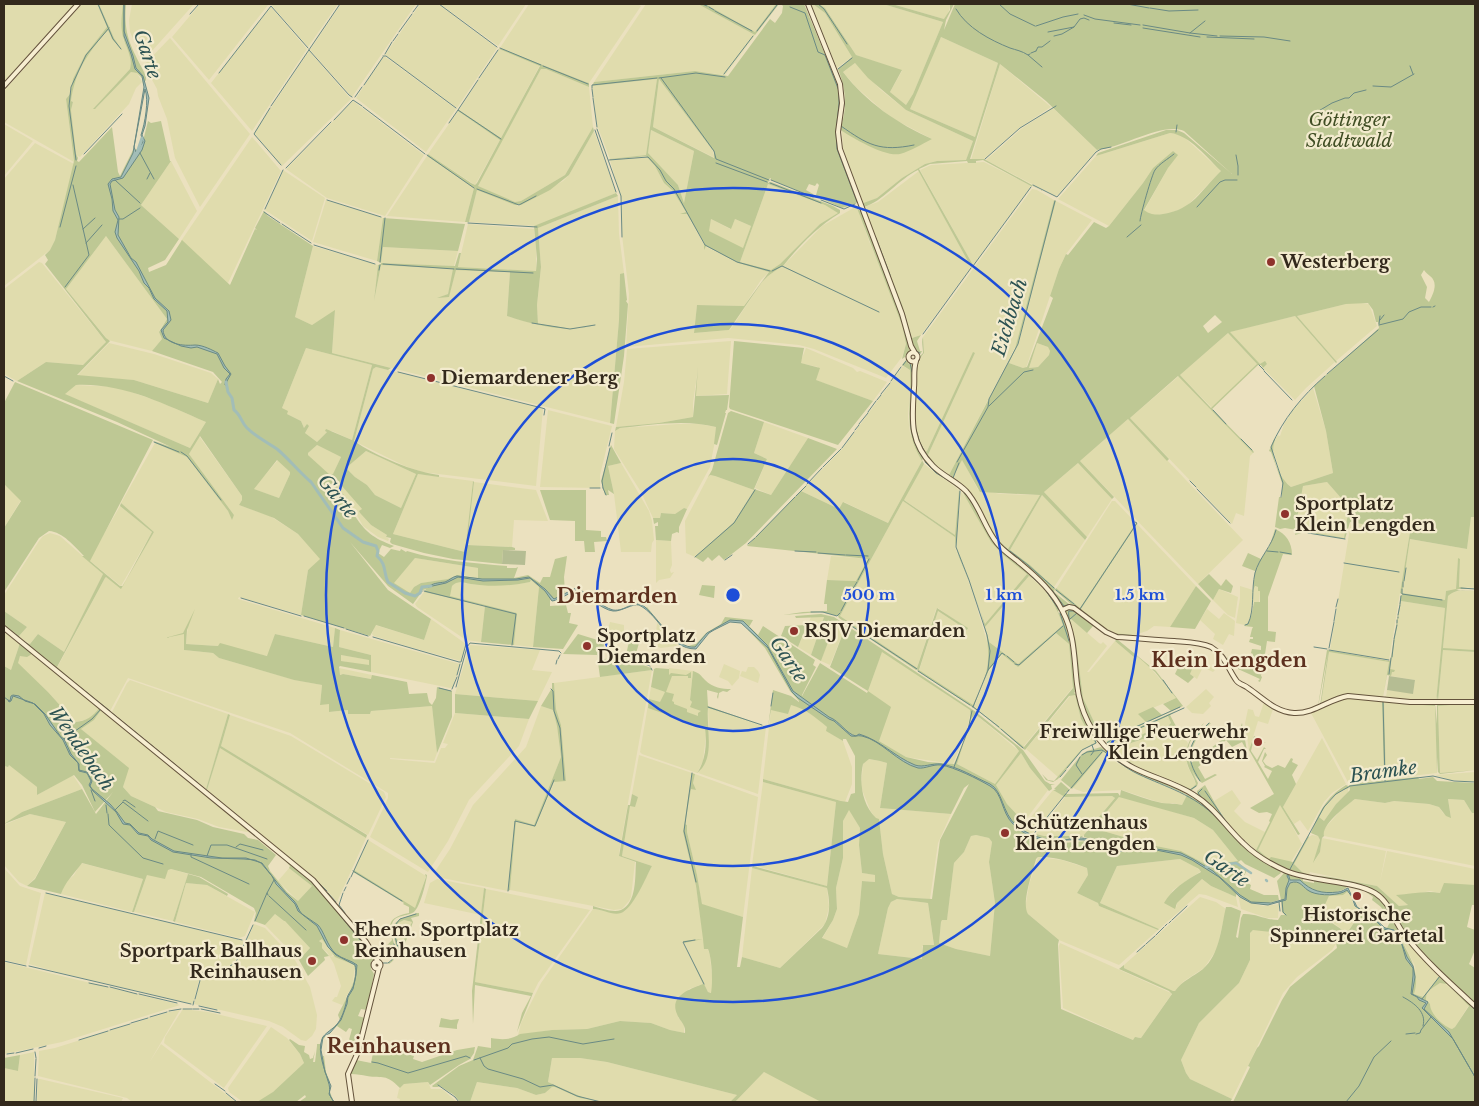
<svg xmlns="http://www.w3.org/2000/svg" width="1479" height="1106" viewBox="0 0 1479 1106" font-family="'Libre Baskerville',serif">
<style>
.farmland{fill:#e0dcad}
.green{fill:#bec894;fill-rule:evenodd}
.cemetery{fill:#b5bd93}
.water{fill:#a2bdb7;stroke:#6a8a84;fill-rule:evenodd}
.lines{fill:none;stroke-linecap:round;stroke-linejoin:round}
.stream{stroke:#6a8a84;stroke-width:1}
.canal{stroke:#a2bdb7;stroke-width:2.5}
.river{stroke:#a2bdb7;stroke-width:3}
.secondary-casing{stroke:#64533c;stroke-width:6}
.secondary{stroke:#f7eed1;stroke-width:4}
.ring{fill:none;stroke:#1d4ed8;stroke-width:2.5}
.poi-dot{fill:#8e322c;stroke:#f3ebce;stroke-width:2}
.labels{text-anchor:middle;stroke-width:4.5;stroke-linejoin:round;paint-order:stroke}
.park-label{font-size:18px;font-style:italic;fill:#404e24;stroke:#f3ebce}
.poi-label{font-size:18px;font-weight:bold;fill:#33291c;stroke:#f3ebce;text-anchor:start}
.water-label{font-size:19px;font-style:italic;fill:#2c5252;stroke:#f3ebce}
.quarter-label{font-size:20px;font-weight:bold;fill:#5d301e;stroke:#f3ebce}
.centre{fill:#1d4ed8;stroke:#f3ebce;stroke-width:2.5}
.ring-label{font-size:15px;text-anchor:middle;font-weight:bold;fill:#1d4ed8;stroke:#f3ebce;stroke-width:4.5;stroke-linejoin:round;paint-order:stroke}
</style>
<rect width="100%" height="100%" fill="#ebe1bf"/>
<path class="farmland" d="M4 4H74L4 82Z
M82 4H97L107 27 85 55 73 79 70 94 66 99 74 162 4 122V91Z
M99 4H123V39L130 55 131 66 130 69 94 108H96L131 72 137 73 142 82 136 88 129 104 80 157 76 155 71 110 73 102 71 101 73 86 86 56 107 31 108 30 112 39 121 49 114 38Z
M132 4H194L143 61 130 32 129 20Z
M200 4H267L268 5 209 80 172 37Z
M273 4H338L308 47 272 6Z
M341 4H416L352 97 310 50Z
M420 4H438L497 48 457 108 385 55Z
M440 4H526L498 46Z
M529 4H637L641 6 589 83 500 48Z
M646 4H698L755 35 725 75 695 71 594 82Z
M708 4H776L755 32 707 5Z
M810 4H813L825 13 852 57 837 68Z
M819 4H883L943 22 913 94 906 105 890 92 902 71 856 55 828 12Z
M892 4H950V7L946 19H944Z
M271 7 307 49 252 131 211 83Z
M941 37 998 63 975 137 910 109 911 103Z
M170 38 250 134 200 207 175 158 167 119 158 96 157 89 144 65Z
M499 49 540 65 501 138 459 110Z
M309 51 351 99 282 166 254 133Z
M384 56 456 109 426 152 356 98Z
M855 63 881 90 906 110 973 141 966 160 937 161 925 164 902 178 877 198 863 204 846 158 843 148 842 131 849 135 932 139 890 117 856 87 843 72Z
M1000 64 1051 107 1019 128 984 159 971 160Z
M541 69H546L589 87 593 127 565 175 521 201 515 202 477 186Z
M657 79 646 155 610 159 597 125 592 86Z
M659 79 712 149 715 158 653 127Z
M353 101 424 155 385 216 327 198 286 169Z
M1053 108 1097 150 1058 195 1055 196 986 160 1021 129Z
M458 111 500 140 475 185 428 154Z
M4 124 33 141 4 176Z
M651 130 694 151 684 204 678 185 648 153Z
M594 131 616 193 537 226 469 222 477 190 519 206 563 181 569 175Z
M1170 133 1177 134 1184 137 1221 171 1186 207 1170 213 1157 215H1152L1144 211 1168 168 1177 155 1173 151 1153 168 1143 183 1109 226 1058 199 1096 156Z
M252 137 281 171 228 283 181 241Z
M35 143 74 164 55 240 50 250 4 286V179Z
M427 156 474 188 465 222 387 216Z
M646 156 655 166 664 183 673 191 686 212 683 213 687 214 705 246 738 263 769 272 761 280 744 306 697 305 694 333 730 330 762 282 768 276 782 266 879 312 783 266 822 226 857 206 869 241 892 296 902 325 906 344 902 357 886 378 814 349 799 345 728 338 626 347 629 294 622 235V202L610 160Z
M171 161 197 211 179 239 141 205Z
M984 162 1031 186 973 265 920 170 931 165Z
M283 170 325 198 312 241 265 210Z
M919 171 971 267 921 335 912 338 903 307 864 207 878 202Z
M768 184 825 205 839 213 820 224 780 264 771 270 740 262Z
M1032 189 1037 190 1054 200 1017 344 949 475 939 468 928 455 975 353H973L927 451 925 452 919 439 914 414 917 363 924 354 923 337Z
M618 196 619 234 624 273 620 275 619 320 610 423 332 353 335 311 312 325 295 317 313 246 378 265 374 301 381 265 454 269 448 294 443 296H449L456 269 510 272 507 316 538 325 537 305 541 267 538 228Z
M326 200 383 218 377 261 313 242Z
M1056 201 1092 220 1066 254 1059 269 1026 368H1023L1009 363 1018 343Z
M711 219 730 229 735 219 751 226 743 249 708 231Z
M468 224 534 229 536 248V271L458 267Z
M106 236 167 319 160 329 159 332 162 339 152 351 108 340 66 289Z
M383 247 458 251 454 266 381 263Z
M39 262 42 263 106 342 83 365 46 362 17 381 4 374V289Z
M1354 302 1369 304 1377 326 1336 361 1297 316Z
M1295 316 1335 362 1306 388 1295 400 1263 368 1267 364 1264 362 1261 365 1229 332Z
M1228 333 1257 364 1212 408 1180 375Z
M731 341 727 394 695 396 698 368 693 403V417L659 423 616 427 624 382 627 349Z
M109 343 154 354 211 373 218 379 208 403 134 380 77 376Z
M1037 343 1048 347 1050 351 1049 355 1038 367 1029 368Z
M306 348 372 365 352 440 332 431 327 432 317 442 305 433 309 426 304 428 301 421 287 414 282 408Z
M806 348 853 368 857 372 860 371 887 382 873 401 815 380 818 367 800 363Z
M903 366 910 370 911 377 908 416 910 433 922 461 888 523 844 502 839 509 801 491 843 448Z
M376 367 543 409 536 486 422 472 405 466 356 442 354 440 373 369Z
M1179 376 1253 453 1250 456 1244 516 1236 513 1232 524 1130 418Z
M76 385 117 387 160 402 206 422 190 448 64 394Z
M1313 388 1326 431 1333 473 1291 487 1282 479 1272 447 1277 435 1280 436 1284 424 1293 410Z
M548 410 612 426 600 475V488L540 487Z
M1128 419 1243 540 1198 584 1080 461Z
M764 422 808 438 771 495 755 488 767 459 754 453Z
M678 424H699L716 427 715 441 710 467 687 509 684 508 675 514 661 513 660 518H653L641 492 614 449 615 431 620 428Z
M199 436 242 496V500L239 505 270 516 298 534 321 559 308 570 301 615 239 597 238 599 335 628 333 647 275 634 268 656 219 646 186 644 188 626 183 633 184 634 185 639 184 650 213 653 219 658 295 680 322 685 320 704H330L329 712 348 710V714H370L371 711 432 706 437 753 434 761 390 758V759L435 763 441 748H445L448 744 443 743 455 713 529 719 519 746 469 800 448 841 428 872 370 837 388 798V793L290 733 128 678 110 711 57 668 105 578 106 577 121 588 154 532 121 503 155 443 187 457 228 511 232 519 234 515 189 454Z
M317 445 341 457 333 475H329L308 455V453Z
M366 451 416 474 401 508 375 495 367 485 355 477 346 468Z
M962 459 978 490 1001 494 1040 495 1008 549 996 538 974 497 953 477Z
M278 460 290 472V474L279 498 253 489Z
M621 463 649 511 652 521 654 540 652 543 651 552H621L614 494 608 466Z
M1078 463 1112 499 1087 537 1044 492Z
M924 464 959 490 955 535 903 499Z
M418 474 473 481 465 552 393 534Z
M709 475 715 476 754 490 734 522 695 557 686 553 685 521Z
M335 477 362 509 360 513 371 525 387 535 386 537 389 539 388 541 378 537 363 526 349 501 336 487 333 479Z
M474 482 536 490 548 521 514 520 512 547 467 545Z
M1327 482 1348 506V513L1344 538 1295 529 1303 486Z
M4 484 21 500 4 528Z
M961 492 971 504 991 542 1002 554 1027 574 985 625 956 547Z
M1042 495 1085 540 1054 587 1030 565 1010 550Z
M903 501 955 537 956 550 972 591 988 645 989 657 986 673 973 706 919 671 938 611 967 630 968 629 942 611 938 608 936 609 917 668 840 616Z
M1112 501H1115L1136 523 1080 609 1056 589Z
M120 506 152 532 121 586 89 560Z
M1471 516 1475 517V588L1459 587 1460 559H1458L1456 590 1446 591 1445 600 1402 593 1410 539 1467 549Z
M1351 522 1410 532 1389 660 1330 650Z
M1137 524 1196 586 1170 627 1154 626 1147 631 1134 635 1117 634 1105 628 1081 609Z
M50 533 60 536 103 574 64 652 38 634 30 644 21 639 19 636 27 627 4 611V595L39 541 43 536Z
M656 540 671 541 672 565 670 570 671 573 674 572 670 578 659 580 656 583Z
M831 556 868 559 857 581 827 580Z
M415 558 478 568V578L463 575 453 576 449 579 421 583 414 587 410 594 393 583Z
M1029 576 1041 586 1052 599 1063 625 1018 664 989 642 985 627Z
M531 580 539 587 533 647 514 645 517 613 449 596 452 586 457 582 478 585H511L530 582Z
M1240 586 1253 590 1254 586 1258 587 1260 591 1259 603 1252 602 1251 616 1248 624 1244 625 1236 623 1240 598Z
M1219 589 1238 597 1235 618 1228 615 1213 600Z
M1458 591H1475V650L1443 649 1448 596 1450 593Z
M424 592 485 606 481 642 466 640 417 607 415 604Z
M1401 601 1445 608 1436 702 1386 698 1387 690 1413 693 1415 680 1391 676 1390 669Z
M1207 609 1219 619 1224 613 1235 621 1234 636 1229 634 1223 645 1213 639 1215 634 1200 620Z
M818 616 824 617 811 655 798 647 811 617Z
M431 619 466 644 461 661 410 647 374 636 372 634 375 625 424 640Z
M1071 619 1099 643 1101 644 1103 642 1107 646 1087 672H1089L1115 641 1135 658 1137 656 1148 665 1176 698 1139 714 1147 722 1122 732 1101 737 1083 698 1076 642 1070 620Z
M835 621 845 628 830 665 821 661Z
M610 622 624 625V630L639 633 641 636 634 660 626 656 628 644 621 642 623 634 610 632V630L608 629Z
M657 623 678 644 676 646 661 648 658 647 656 633Z
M340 630 460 664 453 687 450 688 371 672V655L339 647Z
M4 631 20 643 11 670 4 666Z
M1056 633 1069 644 1073 687 1023 747 974 707 988 673 1003 654 1018 667Z
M470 645 540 650 532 670 552 672 538 701 455 694Z
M1443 650 1475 652V700L1438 702Z
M882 651 970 710V715L967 729 953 764 906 757 879 741 868 691Z
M1329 652 1389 662 1383 697 1347 694 1335 697 1321 705Z
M32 654 99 708 94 716 89 719 75 722 48 692 17 663 20 656Z
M341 655 370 660 369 666 341 661Z
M1197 658 1206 660 1207 662 1206 664 1215 670 1213 672 1203 667 1197 679 1190 674Z
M724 664 740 671 739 678 732 686 728 681 719 677Z
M748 667H754L758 671 760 675 758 683 740 676 742 671 746 672Z
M339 668 372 675V679L343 674 339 675Z
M669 668 693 671 690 700 703 713 706 735 703 761 697 773 642 754 640 752 651 687 665 692Z
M652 670 619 853V856L635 862 631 897 629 901 622 909 614 910 510 890 516 821 535 827 555 781 566 780 561 725 556 709 554 683Z
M130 680 228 714 206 789 112 712 127 683Z
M1206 689 1214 697 1209 703 1211 706 1203 714 1192 713 1186 707Z
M1071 695H1075L1081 719 1096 742 1081 750 1058 777 1026 749Z
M1346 698 1382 702 1384 779 1349 784 1311 713 1335 701Z
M1264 702 1273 709 1268 724 1258 721 1249 750 1245 723 1248 709 1253 710 1255 716 1259 717Z
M1384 702 1435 705 1437 773 1386 779Z
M1475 704V770L1440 773 1438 705Z
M791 705 805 709 815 716 827 727V731L843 741 852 767V784L845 802 763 779 771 710Z
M541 706 553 710 557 726 561 757 534 825 515 820 508 891 437 877 436 870 450 849 473 805 526 747Z
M708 708 766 727 758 794 698 773 705 762 708 751 709 737Z
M101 710 203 793 253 833 219 827 198 819 166 812 131 796 123 787 128 768 81 729 94 720Z
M975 714 1019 751 995 784 957 764 971 719Z
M230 715 291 736 384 792 386 797 368 835 221 746Z
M1168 716 1171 723 1168 726 1147 732 1119 746 1121 747 1131 743 1177 728 1188 743 1187 748V765L1196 784 1191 789 1135 766 1110 745 1121 737Z
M1322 738 1346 784 1332 793 1324 802 1308 831 1300 820 1294 824 1283 807Z
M220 747 366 838 337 902 318 881 207 790Z
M1104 751 1117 763 1131 770 1187 796 1182 805 1173 803 1167 804 1155 801 1122 790 1083 792 1075 789 1073 787Z
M1021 753 1030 768 1048 790 1024 822 1007 804 996 785Z
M639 755 692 773 683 832 696 886 705 949H708L710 956 713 985 712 993 708 992 684 942 690 941 683 942 703 984 689 989 678 1017 684 1025V1033L670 1030 651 1023 620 1021 587 1029 552 1030 518 1035 521 1023 541 983 593 909 617 913 625 911 635 898 652 866 622 856 630 805 638 797 632 794Z
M868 759 880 761 887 763 880 808 951 814 938 843 930 899 899 897 892 894 883 854 879 819H876L870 810 861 787 863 764Z
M9 764 37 787V795L73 775 82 789 22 812 4 825 30 814 66 822 35 878 27 886 19 882 4 865V766L7 767Z
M1475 772V782L1450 780 1435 775Z
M695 774 758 797 743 917 702 905 697 875 687 832V825L685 824 691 788 695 790 693 783Z
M763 782 836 802 827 886 752 865Z
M1348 788V792L1336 804 1324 821 1319 817 1324 807 1337 794Z
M1053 790 1064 796 1032 834 1027 832 1022 828Z
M1232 790 1241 803 1234 811 1245 822 1265 832 1256 850 1238 835 1227 822 1214 801Z
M1112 796 1115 798 1083 836H1044L1036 834 1065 797Z
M1120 796 1194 818 1213 830 1238 861 1207 865 1181 851 1151 845 1093 828Z
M1355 799 1385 803 1394 801 1429 804 1439 807 1443 813 1451 817 1448 799 1464 800 1472 813H1475V866L1324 836 1323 832 1325 828 1342 809Z
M1280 804 1302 844 1291 862 1269 859 1257 850Z
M849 809 860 828 859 845 862 873 876 875 875 882 862 881 859 914 847 948 822 939 833 920 837 909 836 888 843 858V821Z
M976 835 989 838 992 842 989 862 995 903 990 956 956 949 939 943 941 922 942 920 947 919 954 863 964 852 971 836Z
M1312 835 1318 836 1320 840 1314 862 1320 852 1322 838 1386 851 1380 882 1387 851 1475 869V885H1461L1440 893 1430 891 1416 894 1397 895 1408 905 1399 906 1377 886 1310 872 1309 875 1302 872 1294 864 1309 837Z
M368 840 426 876 415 909 354 870Z
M1038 857 1062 860 1087 868 1088 875 1077 893 1098 903 1099 906 1158 930 1119 965 1059 940 1028 914 1025 909 1029 885Z
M1180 859 1192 865 1201 871 1173 890 1169 897 1177 907V903L1202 879 1211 886 1236 897 1238 907 1206 895 1199 894 1159 929 1100 903 1117 866Z
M81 863 143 879 132 912 61 894 64 884 74 875Z
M290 867 312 886 298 901 278 881Z
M4 868 20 886 41 893 26 965 4 960Z
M752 868 827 888 829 907 825 924 780 968 742 957Z
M171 869 188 874 173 921 134 912 147 875Z
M437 879 484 888 481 915 424 903 430 883Z
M186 883 207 885 255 912 245 936 239 938 175 922Z
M486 889 590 910 538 983 533 993 475 982Z
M1347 892 1350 893 1354 905 1362 911 1347 933 1328 919 1319 916 1329 896 1343 895Z
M45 893 244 941 235 962 222 970 201 972 193 1004 61 973 29 964Z
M1238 895 1251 903 1263 906 1279 904 1278 918H1267L1241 909Z
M1200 897 1216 902 1226 909 1217 949 1204 968 1184 981 1174 992 1124 968V965Z
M897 899 928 903 934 946H922L923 959 878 954 888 908 891 902Z
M275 914 284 921 285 920 310 948 299 960 265 925Z
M404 920 412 922 402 946 399 943 396 928 398 923Z
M254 924 265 928 295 960 310 987 317 1015 316 1029 312 1036 306 1041 301 1040 283 1027 269 1021 194 1004 202 974 221 972 237 963Z
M1256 929 1271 932H1320L1337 942 1332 950 1297 977 1283 993 1232 1099 1190 1079 1186 1073 1181 1060 1199 1023 1239 983 1250 960V933L1253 930Z
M1400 936H1402L1432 970 1440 975 1423 997 1413 994 1416 976 1415 966Z
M323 939 333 955 330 957 334 956 355 966 352 987 346 997 345 1003 342 1005 332 1001 335 997H337L341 986 334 964 327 952 322 948V943L318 940Z
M1060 943 1171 993V995L1141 1038 1138 1037 1133 1040 1063 1008 1059 946Z
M4 962 177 1004 180 1005 62 1042 4 1054Z
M1440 983H1445L1469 1005 1455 1027 1452 1029 1446 1027 1433 1015 1426 1000V996L1430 989Z
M183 1009 208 1012 267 1026 224 1088 164 1043 165 1037Z
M180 1010 149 1063 161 1044 236 1102H132L127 1098 38 1076 39 1051 55 1048 169 1012Z
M271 1027 287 1038 300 1054 304 1063 268 1097 257 1102H243L229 1092 228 1088Z
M34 1052V1102H4V1068L18 1071 20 1055Z
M552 1058H580L607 1062 737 1095 730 1102H605L584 1098 548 1082Z
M764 1072 787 1083 821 1102H735Z
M38 1079H40L123 1098 121 1102H37Z
M428 1082 431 1089H442L457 1102H399L400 1099 397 1098 399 1089 404 1084Z
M477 1082 517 1088 536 1095 545 1093 552 1087H555L577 1096 599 1102H470Z"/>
<path class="green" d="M97 4H99L114 38 122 50 112 39 108 30 107 31C88 53 75 71 71 101L73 102 71 110 76 154 78 158 77 161 79 162 112 127 118 172 120 176 133 150 138 149 142 139 144 137 148 121 151 123 161 121 170 161H171L141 205 179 239 165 260 148 268 149 272 166 265 182 240 230 285 255 229 257 230 255 228 264 211 268 216 313 246 295 317 312 325 335 310 332 353 391 368 388 370 376 367 373 369 354 441C376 456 414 472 439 475V477L418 474 393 534 465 552 473 481 474 482 467 545 512 547 515 548V550H503L502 564 453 559 424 553 392 544 390 542 391 538 386 537 387 535 371 525 360 513 359 511 362 509 335 478 333 480 337 487 349 501 355 512 353 513C365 532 373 538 394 546L390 548 382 545 378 553 384 557 391 549 400 551 401 549 406 552 407 551C440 561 473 563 507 566V568H516L518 567 514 578 528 575 540 583 543 577H550L555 559 567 556 564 577 565 593 557 597 558 600 556 601 550 600V606L566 605 568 613H571L569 623 578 625 563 649 533 647 539 587 531 580 530 582C511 586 490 587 471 584 463 583 458 580 452 586L450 596 517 613 514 645 481 642 485 606 424 592 426 589 423 590 413 604 388 586 350 542 388 590 431 619 424 640 376 625 370 636 301 615 308 570 320 559 298 534 274 518 239 505 242 500V496L200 436 189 454 234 515 232 520 228 511 187 457 155 443 154 441 171 447 117 422 17 381 46 362 83 365 106 342 45 264 48 260 45 255 50 250 55 240 74 161 66 99 70 94 73 79 85 55 107 27ZM106 236 167 319 159 332 162 339 152 351 213 372 222 382 220 384 218 379 208 403 134 380 77 375 110 341 106 338 66 289ZM306 348 372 365 352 440 326 429 325 431 327 432 317 442 305 433 309 426 307 424 304 428 301 421 287 414 288 411 282 408ZM76 385C124 383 163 404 206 422L190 448 65 394ZM317 445 341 457 333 474 330 475 308 455V453ZM366 451 416 474 401 508 375 495 367 485 355 477 346 468ZM277 460 290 472V474L279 498 254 489ZM415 558 478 568V578L457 575 448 579 421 583 414 587 410 593 394 583Z
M123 4H126C123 37 132 48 146 76V80L143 84 142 78 137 73 131 72 95 109H93L130 69C133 57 126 48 123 37 120 25 122 15 123 4Z
M698 4H708L707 5 755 32 776 4H779L755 35Z
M781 4H804L837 83 840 99 836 128 837 141 839 154 857 203 842 208 818 197 816 195 819 185 817 183 815 186 809 184 806 190 813 194 814 197 771 180V178L769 179 768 183 771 182 833 206 840 210V213C817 227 799 246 783 266L880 312 782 266 768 276 762 282 729 330 694 333 697 305 744 306 769 272 738 263 706 246 704 250V243L687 214H680L686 212 673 191 664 183 655 166 646 156 610 160V159L646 155 657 79 592 86 594 82 695 71 728 76 770 19 775 23 782 13 783 6ZM659 79 714 152V158L653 127ZM651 130 694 151 684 203 678 185 648 153ZM768 184 825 205 838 213 820 224 780 264 771 270 740 262ZM711 219 731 229 735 219 751 226 743 248 709 231Z
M813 4H819L825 8 856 55 902 70 890 92 906 105 913 94 943 22 883 4H892L944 19 950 10V4H954L946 20 944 30 955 4H1475V517H1471L1467 549 1410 539 1402 593 1445 600 1446 591 1456 589 1458 558 1460 559 1459 587 1475 589H1459L1456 590 1475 591C1466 590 1455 589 1448 596L1443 648 1475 650V652L1443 650 1438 701H1475L1438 703 1437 696 1436 703 1384 699 1386 696V698L1436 702 1445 608 1401 601 1390 669 1395 670 1394 672H1392L1391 676 1387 675 1383 697 1345 696 1320 706 1328 653 1318 707C1308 711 1299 713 1288 712L1310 710 1318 706 1327 650 1390 661V663L1401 595H1403L1400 593 1410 532 1350 522 1345 539 1305 532 1295 535 1296 530 1285 528 1280 529 1275 527 1279 497H1282V483L1271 452 1269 451 1274 439 1275 440C1269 454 1279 478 1291 487L1333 473 1326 431 1314 386 1379 328 1378 322H1376L1373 310 1368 303 1346 304 1297 316 1337 362 1336 363 1295 316 1230 332 1260 364 1265 361 1267 364 1263 368 1261 365H1258L1212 409 1254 452 1253 453 1178 376 1130 418 1169 459 1167 461 1128 419 1080 461 1114 497 1112 499 1078 463 1044 492 1087 537 1085 540 1042 495 1010 550 1030 565 1055 588 1054 592 1069 604V606L1064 607 1061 604 1044 582 1008 553 1009 550 1007 551C981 529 981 498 951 478V475L948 476 934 467 926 457 927 454 924 455 915 434 913 418 915 368 919 357 923 353C923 347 921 342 923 337L924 353 917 363 915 420 919 439 925 452 927 451 973 352 975 353 928 455 939 468 949 475 1015 349 1054 200 1056 201 1018 343 1009 363 1023 368 1027 367 1053 298 1050 296 1059 269 1066 254 1068 255 1094 222 1106 228 1109 226 1143 183 1153 168 1173 151 1178 155 1168 168 1144 210C1151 215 1155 215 1163 214 1194 209 1200 191 1221 171 1207 158 1190 135 1170 133L1096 156 1098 153 1166 130H1177L1184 133 1232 174 1184 131C1162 122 1122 148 1097 150L1046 101 1000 64 970 159H984L1043 191 1033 186H1031L983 160 976 161V163H968L967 161 930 164 919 169 973 265 971 267 918 170C899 179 882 202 864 207L903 307 912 338 921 335 917 341 920 351H922L921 353 918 354 913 347 903 314 861 204 877 198 902 178 925 164 937 161 966 160 973 141 906 110 868 78 855 63 843 72C866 102 898 124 932 139 922 144 911 151 900 154 885 157 855 139 842 131L840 129C848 108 846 89 838 69L852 57 825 13ZM941 37 998 63 975 137 910 109ZM1424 270C1426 273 1428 274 1430 276 1439 283 1433 294 1429 302L1425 298 1427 287 1421 275ZM1215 315 1222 322 1208 333 1203 326ZM1228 333 1257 364 1211 408 1180 375ZM1037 343 1048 347 1050 351 1049 355 1038 367 1029 368ZM962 460 980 492 1040 495 1008 549 996 538 974 497 953 477ZM1327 482 1348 506V513L1344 538 1295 529 1303 486ZM1329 652 1389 662 1383 697 1347 694 1335 697 1321 704Z
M500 48 586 82 589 83V87L546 69H541L478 186 515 202 521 201 565 175 593 127 594 131 569 175 550 190 521 205H515L477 190 469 222H465L474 188 427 156 428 154 471 183 475 185 477 183 500 140 458 111 459 110 501 138 540 66 499 49Z
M616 193 618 196 538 228 541 267 537 305 538 324 573 329 596 325C566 333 536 326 507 316L510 272 456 270 449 297 437 298 448 294 453 269 381 265 374 301 378 265 381 264V263L377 261 383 218 465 224 458 251 383 247 381 263 455 266 459 253H461L458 267 536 271 537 259 534 226Z
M857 208 860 211H862L900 311 910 348 908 355 902 359 906 344 902 325Z
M624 273 627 300 626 301 628 304 624 356 614 424 610 423 619 320 620 274Z
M734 341 804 348 801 363 820 368 816 380 873 401 838 445 730 409 729 407Z
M906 360 911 367 907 360 911 362 913 368 911 424 924 458 922 460 924 464 904 500 955 535 959 490 960 492 956 547 985 624 1027 574 1002 554 991 542 962 491 935 472 924 461 925 460 967 493 991 536 1029 572 1028 574C1041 580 1052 597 1060 610L1058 611 1059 614 1061 612C1072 638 1072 664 1076 691L1074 693 1076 694 1083 718 1097 743 1082 750 1058 779 1053 782 1046 780 1042 774 1048 780 1054 781 1081 750 1095 743 1081 719 1075 695 1069 696 1025 750 981 713 918 671V669L916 670 839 618 838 616 820 612 783 615 803 612 827 611V604H824L827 580 856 581 868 559 747 546 801 491 839 509 843 502 888 523 922 461C902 428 912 407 910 372V370L902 365ZM903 501 955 537C955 552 962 563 967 577 979 606 994 641 986 673 984 684 977 695 973 705L919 670 938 611 967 630 968 628 937 608 917 668 840 616ZM1029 576C1048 587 1055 605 1063 625L1018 664 989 642 985 627ZM1056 633 1069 644 1073 688 1024 747 974 707 975 703 989 670 1002 654 1018 667Z
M698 367 696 396 729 395 727 410H726L725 413H726L717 445 714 444 716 427C685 419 651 425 620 428L615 431 616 427 659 423 693 417Z
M15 382 153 440 90 561 120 586H123L152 532 120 506 121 503 154 532 121 589 106 577 105 578 57 667 110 712 24 642 30 644 38 634 64 652 103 574 82 556H84C74 546 63 532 49 531L39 538 4 592V528L21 501 4 484V403Z
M731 411 764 422 754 453 767 459 754 489 771 495 808 438 837 449 746 543 724 560 719 555 712 561 708 557 703 562 695 557 734 522 754 490 715 476 710 475 708 477 712 470 728 413Z
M611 445 621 463 608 466 614 494 608 490 609 495H605L601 481Z
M540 490H586V530L601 531V537H606L607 541 594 542 595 552H585L584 541H575V521L550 520Z
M684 508 687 509 679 527V533L677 532 672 534 671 541 656 540 655 526H658V522L654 524 653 518H660L661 513 675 514Z
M1136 523 1137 524 1081 609 1112 633 1134 635V637L1119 636 1107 632 1073 606 1055 590 1056 588 1080 608Z
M1275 529C1286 534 1292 542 1292 555L1283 554 1268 597V631L1276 632 1275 642 1267 641 1265 654 1272 655V656H1264L1261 676 1262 677 1260 682 1258 681 1260 679 1238 669 1237 667 1232 669 1227 659 1228 657 1237 665 1242 661 1246 667 1251 665 1250 662 1252 661 1253 654 1251 653 1252 649 1261 650V646L1249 642 1250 639H1253V637H1250L1252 629 1253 627 1244 626C1252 621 1252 611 1254 602H1260V591H1258V587L1255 586 1253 590 1255 571 1242 566 1248 553 1261 559 1270 545Z
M1209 574 1221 586 1226 579 1233 586 1231 593 1219 589 1213 600 1198 584Z
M702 585 715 586 714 598 699 595Z
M1196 586 1211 601 1195 629 1170 627Z
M647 607 666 631 684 645 689 646 697 643 706 633 721 624 725 617 753 620 749 627 746 625 734 620 723 624 707 633 695 647C677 648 657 620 646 608Z
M195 609 187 630 186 644 218 646 220 643 267 656 275 634 333 647 335 628 340 630 339 647 371 655V672L340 666 339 667 340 675 343 674 371 679 372 675 407 682 409 694 427 693 429 702 432 705 436 698 437 687 452 691V717L437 753 432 706 371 711 370 714H348V710L329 712V704L320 705 322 685 294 680 219 658 213 653 184 650V634L165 638 183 633ZM341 655 369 660V665L341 661Z
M1069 609H1072L1096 626H1093L1087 633 1071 619 1070 620 1076 642 1083 698 1101 737 1122 732 1146 722 1138 714 1153 707 1162 715 1171 711 1163 704 1176 698 1155 672 1137 656 1135 658 1115 641 1116 640H1118L1156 671 1183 706 1126 732 1103 739 1099 737 1088 720 1080 698 1075 645 1066 613V611Z
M4 611 27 627 19 636 21 639 4 627Z
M821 614 834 617 843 623 976 712 1023 750 1045 781 1050 784H1055L1051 785 1052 789 1049 791 1030 768 1021 753 996 785 1007 804 1024 822 1019 828 1032 834 1031 838 1052 844 1086 841 1110 852H1128L1140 848 1138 844C1129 849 1112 853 1102 846 1096 842 1092 839 1084 837V835L1082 837 1054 840 1038 837 1036 834 1044 836H1083L1115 798 1112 796 1065 797 1053 790H1056L1054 789 1061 782 1070 790 1065 793 1067 794 1118 793 1120 796 1121 790C1135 795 1148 800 1162 803 1169 804 1175 803 1182 805L1187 795C1159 781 1128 774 1104 751L1072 789 1061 780 1082 754 1087 751 1101 747 1127 767 1181 791 1198 801 1211 811 1249 852 1280 871 1281 873 1274 878 1245 864 1241 860 1238 862 1247 870 1242 880 1251 885 1250 889 1264 895H1278L1279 900 1269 903 1268 905 1251 903 1236 894V897L1211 886 1202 879 1177 903 1175 909 1164 903C1172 889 1186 880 1201 872L1199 869 1180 859 1117 866 1100 903 1159 929 1158 930 1099 906 1098 903 1077 893 1088 875 1087 868C1072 862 1054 856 1038 857L1036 859C1033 871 1021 903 1028 914L1059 940 1058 944 1061 1009 1133 1040 1135 1037 1141 1038 1172 994 1169 991 1119 969 1124 965V968L1126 969 1173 991H1175C1183 980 1193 977 1203 969 1220 954 1221 928 1226 907H1231L1241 911 1236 937 1238 938 1241 918 1243 914C1255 913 1266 920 1278 920L1281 915H1285L1282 912 1281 901 1286 900 1287 889 1290 883 1297 881C1301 883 1303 887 1307 889 1316 896 1339 897 1347 890L1350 893 1347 892 1343 895 1329 896 1320 915 1347 933 1362 911 1374 919 1384 929 1374 918 1361 909 1362 907 1378 918C1377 923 1382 926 1387 928L1390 922 1381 907 1372 900 1373 897 1366 892V887L1309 876 1273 864 1250 848 1197 795V791L1205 785C1218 809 1232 835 1256 850L1270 822 1269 821 1272 814 1267 812 1259 813 1250 808 1274 794 1249 750 1254 736 1266 743 1259 740 1258 742 1256 741 1257 739 1254 738 1251 751 1257 760 1264 747 1266 749H1264L1258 762 1268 779 1272 771 1264 767 1265 766 1262 761 1265 752 1267 755 1263 761 1266 765 1272 768 1278 765 1285 768 1291 758 1293 759 1292 762 1298 765 1292 775 1296 784 1283 807 1300 834 1298 835 1280 805 1258 850 1269 859 1271 857 1293 862 1308 836 1309 837 1294 864 1302 872 1309 875 1330 877 1377 886 1399 906 1408 905 1396 895C1411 894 1426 890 1440 893L1444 883 1475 885V905H1472L1467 927 1475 930V950L1469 964 1475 968V1004L1435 970H1432L1402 936 1400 937C1409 956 1421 971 1414 994L1423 997 1440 975 1475 1008V1102H1233L1250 1067 1248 1066 1257 1048 1259 1046 1282 1000 1290 987 1337 948 1336 942 1320 932H1271L1253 930 1250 933V960L1239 983 1199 1023 1181 1060 1186 1073 1190 1079 1232 1099 1230 1102H821L764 1072 735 1102H730L737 1095 607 1062 580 1058H552L548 1082 584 1098 605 1102 580 1098 555 1087H552L545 1093 536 1095 517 1088 477 1082 470 1102H460L454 1095 440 1086 438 1087H433L432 1086 459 1066 473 1060 478 1046 491 1048V1038C502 1040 511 1040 520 1034L552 1030 587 1029 620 1021 651 1023 670 1030 685 1033C686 1024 680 1022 677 1014 669 996 690 989 703 984L683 941 703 939 696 886 683 832 692 773 695 774 693 783 696 790 691 789 685 824 687 825V832L697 875 702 904 743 917 737 967H740L742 957 780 968 822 928C831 916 830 902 827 888L752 868 753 866 827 886 836 802 763 782V779L841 801 848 802 851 794 855 793V756L846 739H843V741L826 731 827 727C815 717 806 709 791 705L788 714 771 710 768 727 773 690 791 696 799 702V701L790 691 765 648 748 630 750 627 758 635 763 626 815 660 813 665 816 667 802 695V696L820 663 867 693 868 691 863 688 830 667 845 628 836 621 821 661 811 655 824 617 796 618 795 616ZM882 652 970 710C972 727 961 749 954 764L928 762 906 757 879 741 891 707 868 691ZM975 714 1014 745 1019 751 995 784 957 764 971 719ZM869 759 880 761 887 763 880 808 951 814 964 788 969 784 940 840 932 899 899 897 892 894 883 854 879 819 876 818C862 804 859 783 863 764ZM1119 797 1194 818 1213 830 1238 861 1207 865 1181 851 1151 845 1093 828ZM849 810 860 828 859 845 862 873 875 875V882L862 881 859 914 847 948 822 938 833 920 837 909 836 888 843 858V821ZM976 835 989 838 992 842 989 862 995 903 990 956 956 949 939 943 941 922 942 920H947L954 863 964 852 971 836ZM897 899 928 903 934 945H923L922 959 878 954 888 908 891 902ZM703 939 704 949H708C712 958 713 983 711 993L708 992 684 943ZM1440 983 1447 984 1469 1006 1455 1027 1452 1029C1443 1026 1430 1014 1430 1004L1426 1000C1425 991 1434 987 1440 983Z
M807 625 798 647 781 636 785 626Z
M635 632 639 633 641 636 634 660 626 656 630 637H633Z
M578 634 604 642 603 659 626 658 651 668 652 670 600 677 597 655 563 654Z
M20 643 32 654 27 657 20 656 18 663 48 692 75 722C86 721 93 717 99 708L101 710 94 720 81 729 129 768 123 787 131 796 155 807 158 811 197 820 213 827 244 834 248 838 258 840 276 855 268 866 270 871 287 892 298 901 312 886 289 868 290 866 280 855 311 880 370 948 375 958 371 969 374 974 367 1010 361 1009 358 1016 365 1018 357 1049 347 1047 352 1029 349 1028 346 1032 337 1026 321 1041C324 1033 335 1028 340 1020L338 1015C344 1002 359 980 354 965L335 957 322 939 319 941 322 943V948L329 956 324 957 325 960 308 976 299 960 310 948 285 921H284L275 914 265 925 254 921 256 913 254 908 201 877 171 869 168 870 165 879 147 875 134 912H132L143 879 82 863C74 874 65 882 61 894L27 886 35 879 66 822 30 814 4 824 22 812 82 789 96 814 113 792 95 812 82 785 74 775 37 795V787L9 765 8 767 4 766V666L11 670Z
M1184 655 1197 658 1190 674 1194 677 1188 683 1175 674Z
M656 668 669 669V675L671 673 686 675 691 672V678H688V676H672L666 692 674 694 672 701 674 702V704L687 709V712L698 716V713L701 711 690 707 692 702 690 700 693 671C701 674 700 675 705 680 713 688 722 689 731 689L727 692 723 691 719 693 718 699 717 697 718 693 707 690 708 706 767 727 708 708C706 728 716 759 697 773 706 760 707 743 705 728L648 708 649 699 660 702 665 692 651 687 654 669Z
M552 683H554L556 709 561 725 566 781 554 782 535 827 516 821 510 890 508 891 515 819 534 825 561 757 557 726 553 710 541 706 552 688Z
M455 694 538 701 529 719 455 713Z
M1370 700 1435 704 1437 724V704L1475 703 1438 706 1440 773 1475 770 1440 774 1438 772V757L1437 773 1435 706 1384 702 1386 779H1384L1382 702Z
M1176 711 1170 715 1177 728H1176L1131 743 1121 747 1119 746 1147 732 1168 726 1171 723 1168 716 1119 738 1110 745 1135 766 1191 789 1196 784C1194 777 1190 772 1188 766 1182 747 1192 735 1204 723 1202 727 1197 731 1194 735 1182 752 1190 767 1198 783L1197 786 1192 790 1137 769 1120 758 1106 745 1107 741Z
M228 714 230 715 221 746 367 835 366 838 220 748 207 790 206 789Z
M1209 723H1211C1199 734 1189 745 1191 763L1235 730 1238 734 1242 723 1247 751 1242 742 1232 747 1226 740 1219 746 1229 760H1227L1223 753 1219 751 1198 767 1205 779 1215 774 1217 775 1202 783C1180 764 1189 739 1209 723Z
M1418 777 1419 779 1433 777 1437 781 1475 783V813H1472L1464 800 1448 799 1451 818 1446 816 1439 807 1429 804 1394 801 1385 803 1355 799C1346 806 1321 825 1324 836L1322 838 1320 852 1313 863 1320 840 1318 836 1311 833C1319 813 1325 798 1346 785L1348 786 1349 788C1334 792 1326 804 1319 817L1324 821 1336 804 1350 790 1349 784Z
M632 794 638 797 635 807 630 806 622 856 652 866C646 877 633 909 621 913 613 916 602 909 593 909V906C600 908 613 913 621 910 637 903 635 876 636 862L619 856 628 805H630Z
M354 870 415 908 426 877 425 874 427 875C426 883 420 907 414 912 407 917 395 914 392 924 387 938 405 954 389 964L387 962H390L395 954 394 945 380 956 379 954 392 940C387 921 391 917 409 913V907L403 904 404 903 353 872Z
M1284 873 1303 879V881L1314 883V880L1356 887H1347C1340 894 1322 894 1312 890 1303 887 1304 879 1292 880L1286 888V898L1281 900 1277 881Z
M188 874 199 877 228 894 227 896 207 885 186 883 175 922 173 921Z
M484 888 486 889 475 982 533 993 517 1032 522 1013 531 996 475 985 473 1024 472 991Z
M417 913H419V916L411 918 413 922 403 949 398 956 393 932 394 924 400 919ZM404 920 412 922 401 946C396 940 395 930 398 923Z
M441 1018 451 1020 459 1019 457 1025V1029L439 1027Z
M290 1039 299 1045 305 1046 304 1052 309 1055 310 1059 313 1058 315 1051 313 1062H315L317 1046V1044H321V1050L323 1058V1056H324L326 1072 330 1082 329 1090 334 1102H299L306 1097 305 1095 296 1102H257L273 1092 304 1063 300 1054 289 1040Z
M375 1043 414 1056 413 1059 422 1062 457 1050 475 1047 474 1053 470 1059 459 1065 430 1085 428 1082 404 1084 400 1088C385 1073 384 1079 367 1076 362 1075 357 1074 351 1074V1086C348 1074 353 1069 356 1060L371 1063Z
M20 1055 18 1071 4 1068V1058Z"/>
<path class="cemetery" d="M503 550 526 551 525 565 502 564Z
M1389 676 1415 680 1413 694 1387 690Z"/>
<path class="water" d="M124 4V31L133 56 136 68 143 76 149 98 145 126 142 135 145 141 142 150 123 178 112 181 110 184 115 210 119 217 118 235 131 258 136 262 155 298 169 311 171 320 163 330C164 345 184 346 195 345 203 345 212 350 218 353L225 366 231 374 227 381 226 385H225L226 379 230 374 224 368 217 354 197 347 191 348 181 346 164 338 161 330 168 322 167 311 154 299 149 288 144 283 139 271 117 238 115 232 118 220 113 211 112 199 108 184 112 179 121 177 133 153 144 87 142 76 135 69 131 54 124 36ZM145 89C149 101 145 123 141 135L143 142 136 152 134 147Z
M457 576 482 579H516L529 577 545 589 554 599 576 588C587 592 601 607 613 610 626 612 633 598 645 607 659 619 675 649 695 647L707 633 730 620 743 621 767 645 793 691 829 717C840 721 846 734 856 736L859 734C880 740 895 757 915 765 923 768 932 763 941 764 959 767 974 777 990 784 1003 791 1002 813 1016 825 1027 835 1050 843 1065 840 1073 838 1080 837 1087 839 1094 840 1098 845 1104 848 1115 853 1130 850 1140 844L1150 848 1181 853 1193 859 1213 871 1240 895 1251 902 1271 903 1285 899 1286 888 1289 880 1287 876 1288 873 1290 880H1300C1311 891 1322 894 1338 892 1342 892 1345 889 1348 888L1357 907 1374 918 1385 928 1394 930 1398 934 1407 957 1413 966 1415 977 1412 994 1428 1002 1424 1009 1449 1032 1475 1077 1453 1039 1422 1008 1426 1003 1419 1000 1417 997 1411 994 1413 976V968L1406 959 1402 945 1396 933 1384 929 1374 919 1355 906 1352 897 1347 890C1340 896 1320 896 1311 892 1302 888 1301 879 1290 883L1287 889 1286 900 1268 905 1251 903 1240 897 1219 877 1192 860 1181 855 1151 849 1142 846C1129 850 1116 855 1102 848 1096 845 1091 841 1084 840 1056 838 1038 848 1013 824 1001 812 1003 793 990 786 978 779 954 767 941 765 933 764 925 769 918 768 898 763 881 740 862 736 857 735 855 737 851 736L834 721 829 719 798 698 792 692 768 648 741 623 730 622 714 630 709 633 696 649C668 649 661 616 639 605 633 603 621 612 613 611 602 610 586 594 576 590L557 600 552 601 545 591 530 578 518 580 483 581 458 577 446 583 428 587C433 583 438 583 445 582 450 580 452 577 457 576Z
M13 695 19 696 25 701 35 704 45 714 61 737 64 739 71 754 79 764V770L87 772 92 781 90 786 92 789 110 804 117 812 125 823 130 824 139 833 148 835 152 839 174 851 222 858H246L262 863C272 876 282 890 294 901 298 905 298 910 302 914 307 918 313 921 318 925 324 931 327 946 336 954 342 959 351 960 357 965L356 975 353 989 348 997 347 1004 341 1020 330 1033 323 1037 321 1050 325 1072 331 1086 329 1094 334 1102C326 1092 332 1091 328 1081 325 1070 317 1052 322 1039 324 1033 334 1029 338 1023 343 1016 346 1005 347 998 348 994 351 991 353 987 355 982 357 971 355 965L336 955 328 947 317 926 298 911 295 904 276 884 272 876 261 863 255 860 244 859 211 858 173 852 151 840 148 836 138 834 130 825 123 824 116 812 93 791 89 785 91 781 87 773 79 771 78 763 70 755 63 740 50 725 44 714 33 703 13 696 11 701 9 702 8 700 10 701 11 696Z"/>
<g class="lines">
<path class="stream" d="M98 4 113 39 121 49
M439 4 497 47
M702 4 707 6
M818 4 824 9 847 44
M999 4 1010 14 1035 26
M1127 4 1149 8
M709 7 714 10
M790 7 805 13 818 52 825 55 839 91V104L836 132 837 149 857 202
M1150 8 1169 11 1198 10
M956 9C967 28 990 40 1010 48 1016 50 1022 51 1028 55L1030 54
M715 11 752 31
M813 11 833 62
M413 12 419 4
M190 14 199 4
M1084 15 1095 19 1140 25
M1114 23 1131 25
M1143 25 1190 33 1217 36
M1036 26 1063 17 1078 14
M1143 28 1200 37
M757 31 777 5
M399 32 412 14
M1048 32 1074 27 1080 19 1084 18 1089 20
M1190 33 1205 21
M1054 36 1062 34 1074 27
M1220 36 1264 37 1290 41
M1207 37 1254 39
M393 41 398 34
M500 48 541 65
M309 50 349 95 352 97
M1036 51 1038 47H1042L1050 41
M1031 53 1036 51
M385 54 392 42
M1028 55 1042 67
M383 56H386L456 108
M834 63 836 69
M543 66 588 84
M1410 66 1413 74
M838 69 852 58
M837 71 839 76
M219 73 271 6 308 48
M724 74 753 36
M479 78 498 50
M659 78 696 73 725 77
M661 78 714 151 716 159 769 180
M364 85 383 57
M1373 86 1391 87 1414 74
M592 88V85L657 78
M592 89 593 97
M355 97 362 87
M593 98 597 127
M271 106 340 4
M363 107 425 154
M270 108 254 134 281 165
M458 110 478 80
M1317 112 1332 103 1345 98H1349L1354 93 1366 90
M334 120 353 100 362 106
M449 123 458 110 501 139
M841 125 844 104 842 84
M841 126C868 145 880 152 914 145
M597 129 621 196 622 237
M595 130 616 192
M1176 132 1177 125
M140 153 154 179
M84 154 122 114
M427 155 474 188
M1236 155 1238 166V175
M985 159 1020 128 1056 106
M76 160 69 106 71 87 86 55 109 28
M609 160 648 157 660 170 666 181 674 189 705 245 737 262 770 271
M716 163 767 182
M286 168 331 122
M147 179 150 173
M115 180 140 203
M771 180 813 197
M770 183 821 203
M1033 185 1057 197 1096 152 1101 149 1111 147
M477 189 519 205 536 196
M327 200 381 217
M821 200 844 209 855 204
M1197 207 1220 182 1225 180H1237
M265 209 283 170
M264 212 280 223
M119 219H123L140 208
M1140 221C1140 216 1152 174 1155 170 1159 164 1168 159 1174 154
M468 223 537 227
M282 224 311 243
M60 227 76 166
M83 229 95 218
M1127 237 1141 225
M876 238 890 275
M86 243 102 225
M314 245 375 264
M380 262 385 218
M383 264 454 269
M973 266 1031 187
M456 269 533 273
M379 270 380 265
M772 271 782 266 879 312
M65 287 89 255 73 185
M1433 307 1435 306
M1380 320 1384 315
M532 323 570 329 595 325
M1379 324 1380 316
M1379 325 1403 319 1409 312 1421 307H1431
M923 334 971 268
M916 351 920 353
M910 358 911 359
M910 363 912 372
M903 365 906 361
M1259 365 1264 370
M1264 371 1292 400
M398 372 542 408 545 409 544 415
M1327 374 1378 330
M4 376 13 381
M891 381 901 367
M881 394 890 383
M877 400 881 395
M989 406 1024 372 1033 370
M1213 410 1226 424
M911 411C909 427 913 444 923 458
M868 412 876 401
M859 424 868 413
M915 427 920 443 926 454
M855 430 859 425
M1241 439 1252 450
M154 442 179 452
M609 446 612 433
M842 448 854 432
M181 452 187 456 221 500
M927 455 931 461
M925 462 936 473 948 480
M957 462 988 407 989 399 1018 344 1055 201
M823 467 841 449
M953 478 959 463
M1190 481 1196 487
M807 484 822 468
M590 488H600
M603 488 602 481 610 448
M603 488 606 495
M960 489H961
M1197 489 1230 523
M960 491 956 547 969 580 987 635 990 651 988 670
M964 492 972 502 982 521
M796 496 806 486
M1281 497 1283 483 1271 447C1283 419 1302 396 1325 376
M1308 533 1345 539
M990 536 996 545
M756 537 795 497
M748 544 755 538
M1001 545 1008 550
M795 551 816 552
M1010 551 1028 565 1054 588
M1267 551 1278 552
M1280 552 1291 554
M818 553 845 555
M846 555 868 556
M1006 555 1018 564
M695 557 734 523 755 490
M725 560 732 555
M1344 563 1399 572
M1032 577 1041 585
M858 580 869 559
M1404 581 1406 568
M1403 587V582
M1044 588 1059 610
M1461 588 1475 589
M1402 589V594L1442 600
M421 590 422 591
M852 590 857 582
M1052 590 1064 606 1068 605
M1056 590 1074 604
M424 591 516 614 512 645
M241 598 301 616
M1400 604 1401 596
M1075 605 1077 607
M1336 607 1338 599
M1080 609 1137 523 1135 522
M1081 610V611
M841 611 851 592
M1075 611H1069C1067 616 1075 644 1076 654
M811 612H823L837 616 840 613
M1083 612 1089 617
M1060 613 1069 641
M1398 615 1400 605
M304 616 344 628
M1398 618V617
M1070 619 1077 613
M1334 621 1336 609
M847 623 917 669
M1397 623V620
M1245 625 1248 624C1255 609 1251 590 1255 573 1259 558 1272 546 1276 530
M346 629 368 636
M11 631 20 638
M373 637 459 662H461L466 644
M1394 639 1397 625
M25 642 34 650
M1314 647 1327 649
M1329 648 1334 622
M1329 650 1389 660
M36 652 110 711
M627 656 635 660
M1007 656 1014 662
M1392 657 1394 640
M558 659 560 655
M636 660 640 662
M642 663 650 666
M556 664 557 660
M1015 664 1019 665 1063 626
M651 668 652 670
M918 671 970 705
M1389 674 1391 658
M457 675 460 664
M1163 680 1172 693
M456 687 467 647 470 643 559 651 561 653
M439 688 451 691
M452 689 457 677
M551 689 553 691 554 711 560 728 564 780
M1356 695 1369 696
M4 697 8 700
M1383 701 1385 781
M771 706 773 693
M972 706 999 727
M708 707 762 725
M973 707 988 670 1002 653 1005 655
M112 713 177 766
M1001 729 1023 748
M1129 730 1180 707
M1099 736 1103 738 1126 731
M64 739 92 719 101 709
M1107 743 1111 740
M1109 744 1120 737 1184 708
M1082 755 1087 752 1102 750C1114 758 1125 768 1138 774 1168 788 1193 794 1217 818
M1091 755 1094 751 1092 745
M1080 757 1076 765 1082 774
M178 767 205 789
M954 767 968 730 972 711
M1067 768 1082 750 1096 743 1093 735
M692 773 684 831 696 882
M1060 777 1066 770
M1200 781C1184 756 1187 744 1209 723
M1175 783 1190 790 1196 786
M1071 788 1102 752
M1202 789 1198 793 1202 798
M91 790 95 801
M207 791 239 817
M1205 791 1227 823
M123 801 125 800 135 807
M106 805 107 813
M115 810 123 802 148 821
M108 814 109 825 143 858 163 864
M1032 836 1069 790
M155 839 158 831 193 845
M236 847 240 844 263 850
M191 854V857L249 884
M207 856 211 845H227L267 859
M353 871 402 901
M1289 871 1324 807 1336 794 1350 786 1433 776 1454 781 1475 782
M351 877 368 840
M319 883 327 891
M347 884 350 878
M344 891 346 887
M508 891 515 821 535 826 554 780
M46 893 242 940
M328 893 336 902
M343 893 339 905 345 913
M268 895 267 893 274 880
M269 896 306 930
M1282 900 1283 912 1286 915
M1279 902 1280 911
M331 904 360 940
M1172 920 1187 906
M255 921 267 893
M353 923 360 932
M1169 923 1171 921
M1165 926 1167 924
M1156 935 1164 927
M695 940 683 942 704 984
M368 942 378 956
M1146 944 1155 936
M399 951 394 933 395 925 400 919 416 914
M1137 952 1145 945
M379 958 382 963H387
M4 961 26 966
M388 963C396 958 396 952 394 944
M29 966 191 1004
M89 983 108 987
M110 987 137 994
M139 994 177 1003
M1403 997C1414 1003 1427 1012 1423 1026
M195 999 202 973 223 971 236 962 253 925
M1422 999 1440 976
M193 1005 194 1001
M1471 1005 1475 1010
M199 1006 217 1010
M183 1009H192
M193 1009H199
M201 1009 220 1013
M169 1011 181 1009
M150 1017 167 1012
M131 1023 148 1018
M110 1030 130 1024
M1406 1034 1415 1033
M1416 1034 1420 1033 1421 1030 1431 1017
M79 1040 108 1031
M39 1048 46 1046
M35 1052 36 1058
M16 1053 33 1049
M7 1054 14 1053
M480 1058 484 1066 488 1069 523 1079 540 1087 553 1085 577 1096 601 1102
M474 1060 508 1048 512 1044 532 1039 549 1037 583 1044 614 1039
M372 1062 378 1063 408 1073 466 1056 470 1058
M35 1076 36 1059
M215 1084 225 1091
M438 1085 455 1097 459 1102
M226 1093 237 1102
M34 1102 35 1078
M36 1102 37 1079
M1346 1102 1359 1086 1374 1057 1391 1041"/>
<path class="canal" d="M1206 867 1236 863 1251 873
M1266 880 1267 881"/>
<path class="river" d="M137 153 142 138
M226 382 228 392 232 398 234 410C241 415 241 422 247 428 256 437 267 442 277 449 289 459 299 472 311 482L343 528 363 542 376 546 378 551 377 556C387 565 383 572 388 582L405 593 415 596 420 593 422 587 431 586"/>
<defs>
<path id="secondary" d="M808 4 840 84 842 103 838 132 840 149 902 314 911 346 915 353
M4 86 78 4
M908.5 357a4.5 4.5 0 1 1 9 0a4.5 4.5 0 1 1-9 0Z
M916 361C913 370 915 379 914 388 912 419 909 442 933 466 943 476 956 481 966 491 980 506 984 527 997 543 1003 551 1013 557 1021 564 1038 578 1053 592 1063 612 1075 635 1074 660 1077 684 1080 711 1092 735 1112 753 1135 775 1168 778 1194 795 1214 807 1226 827 1243 843 1255 855 1270 864 1286 871 1312 882 1353 880 1375 893 1391 903 1393 920 1404 934 1425 961 1451 984 1475 1006
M1062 610 1069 607 1074 608 1106 632 1117 637C1136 638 1155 640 1174 641 1186 642 1200 642 1211 647 1225 655 1228 669 1236 680 1238 684 1245 685 1248 688 1263 698 1275 712 1294 713 1314 714 1329 699 1348 696L1410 702H1475
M4 628 313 880 366 942 379 963
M373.5 965a3.5 3.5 0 1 1 7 0a3.5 3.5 0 1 1-7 0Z
M352 1102 348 1074 358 1052 379 968"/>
</defs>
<use href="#secondary" class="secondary-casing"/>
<use href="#secondary" class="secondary"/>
</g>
<g class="ring">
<circle cx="733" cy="595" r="136"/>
<circle cx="733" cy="595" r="271"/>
<circle cx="733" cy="595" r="407"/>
</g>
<g class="poi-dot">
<circle cx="1271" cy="262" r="5"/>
<circle cx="431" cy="378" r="5"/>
<circle cx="1285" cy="514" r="5"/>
<circle cx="794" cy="631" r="5"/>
<circle cx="587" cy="646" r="5"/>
<circle cx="1258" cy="742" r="5"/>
<circle cx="1005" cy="833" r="5"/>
<circle cx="1357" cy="896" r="5"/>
<circle cx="344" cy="940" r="5"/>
<circle cx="312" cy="961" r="5"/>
</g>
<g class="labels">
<g class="park-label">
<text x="1349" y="126">Göttinger<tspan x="1349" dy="21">Stadtwald</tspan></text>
</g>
<g class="poi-label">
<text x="1281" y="268">Westerberg</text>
<text x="441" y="384">Diemardener Berg</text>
<text x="1295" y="510">Sportplatz<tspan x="1295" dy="21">Klein Lengden</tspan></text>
<text x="804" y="637">RSJV Diemarden</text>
<text x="597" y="642">Sportplatz<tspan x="597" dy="21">Diemarden</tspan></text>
<text x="1248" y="738" text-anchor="end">Freiwillige Feuerwehr<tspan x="1248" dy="21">Klein Lengden</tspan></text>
<text x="1015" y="829">Schützenhaus<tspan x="1015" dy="21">Klein Lengden</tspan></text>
<text x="1357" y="921" text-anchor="middle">Historische<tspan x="1357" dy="21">Spinnerei Gartetal</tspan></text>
<text x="354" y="936">Ehem. Sportplatz<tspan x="354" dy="21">Reinhausen</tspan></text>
<text x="302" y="957" text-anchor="end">Sportpark Ballhaus<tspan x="302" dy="21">Reinhausen</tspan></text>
</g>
<g class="water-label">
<text transform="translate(148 54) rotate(72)" y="7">Garte</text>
<text transform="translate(1009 317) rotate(-73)" y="7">Eichbach</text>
<text transform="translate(338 496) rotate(51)" y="7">Garte</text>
<text transform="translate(789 659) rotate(56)" y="7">Garte</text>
<text transform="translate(82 748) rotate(55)" y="7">Wendebach</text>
<text transform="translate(1383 771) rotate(-8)" y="7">Bramke</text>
<text transform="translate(1227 868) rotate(35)" y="7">Garte</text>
</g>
<g class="quarter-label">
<text x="617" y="603">Diemarden</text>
<text x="1229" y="667">Klein Lengden</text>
<text x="389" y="1053">Reinhausen</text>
</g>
</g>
<circle cx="733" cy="595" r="8" class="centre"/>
<g class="ring-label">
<text x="869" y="600">500 m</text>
<text x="1004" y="600">1 km</text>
<text x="1140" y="600">1.5 km</text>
</g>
<rect width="1479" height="1106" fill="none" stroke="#33291c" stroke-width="10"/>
</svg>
